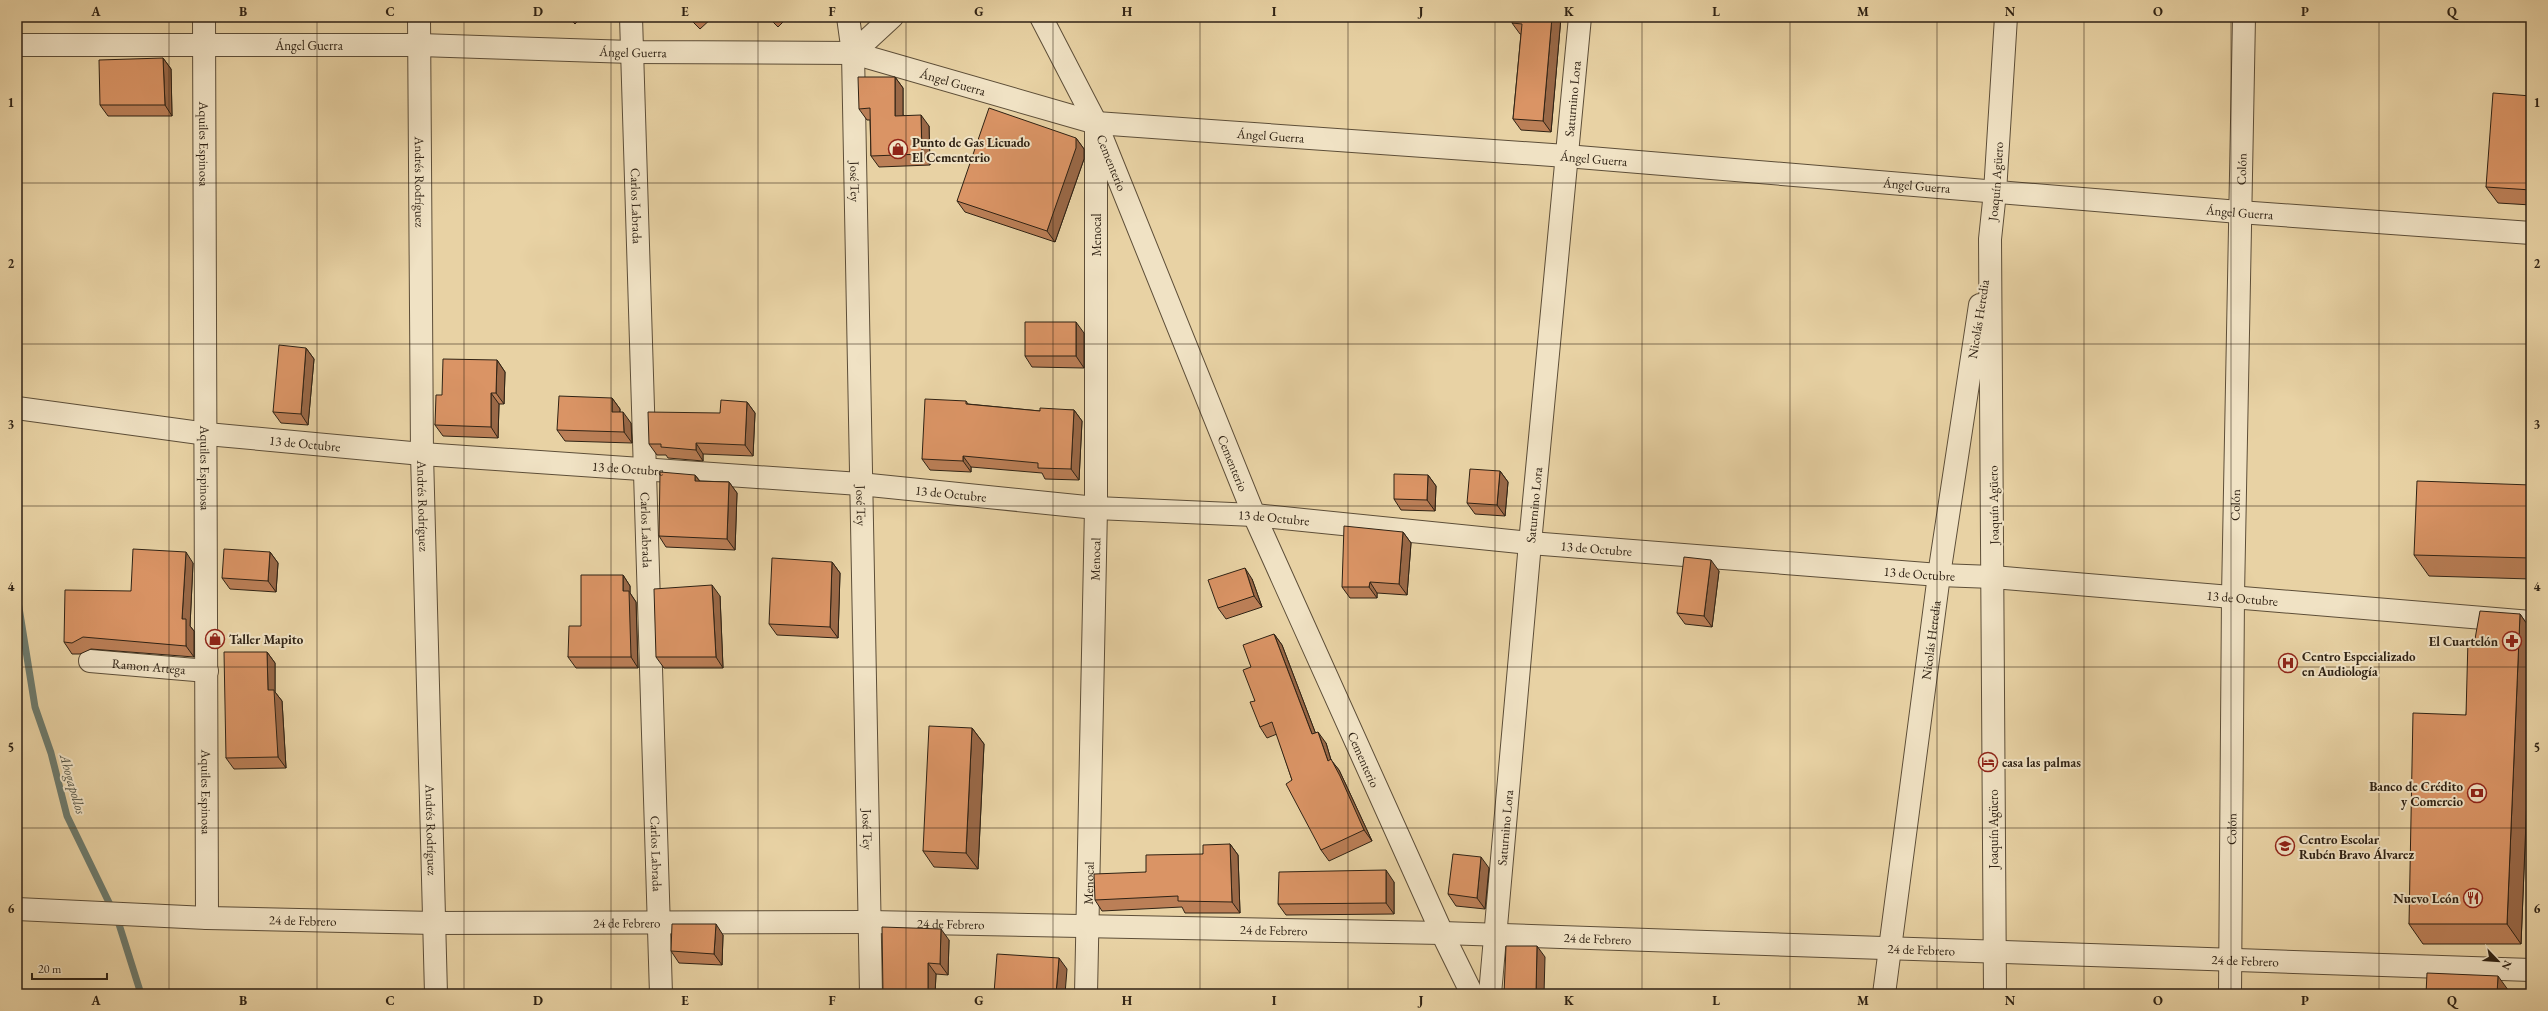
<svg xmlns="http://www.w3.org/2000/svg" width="2548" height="1011" viewBox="0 0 2548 1011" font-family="'EB Garamond',serif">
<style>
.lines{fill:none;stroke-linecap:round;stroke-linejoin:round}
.stream{stroke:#6d7b6e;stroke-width:7}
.minor-casing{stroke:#5d4e38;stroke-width:24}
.tertiary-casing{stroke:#5d4e38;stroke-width:24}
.minor{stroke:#f0e2c4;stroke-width:22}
.tertiary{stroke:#f0e2c4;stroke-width:22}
.wall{fill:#bb7f57;stroke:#2f2214}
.shaded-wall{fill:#996847;stroke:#2f2214}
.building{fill:#da9465;stroke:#2f2214}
.grid{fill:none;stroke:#2f2214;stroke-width:1;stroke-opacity:0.55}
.labels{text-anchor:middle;stroke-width:4;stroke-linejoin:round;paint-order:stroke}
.street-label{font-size:13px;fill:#2f2214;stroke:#f0e2c4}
.poi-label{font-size:13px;font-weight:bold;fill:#2f2214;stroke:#f0e2c4;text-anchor:start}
.water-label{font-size:14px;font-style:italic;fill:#4e4f41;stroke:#f0e2c4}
.neatline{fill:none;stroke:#2f2214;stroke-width:1.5}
.grid-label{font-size:13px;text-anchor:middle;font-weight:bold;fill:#2f2214}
</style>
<rect width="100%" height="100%" fill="#e8d2a4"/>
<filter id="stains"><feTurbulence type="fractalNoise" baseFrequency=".005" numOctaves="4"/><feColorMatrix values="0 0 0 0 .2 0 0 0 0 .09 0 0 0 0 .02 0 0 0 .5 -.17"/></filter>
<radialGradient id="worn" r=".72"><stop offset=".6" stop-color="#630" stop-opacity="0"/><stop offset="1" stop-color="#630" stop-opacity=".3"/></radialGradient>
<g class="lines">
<path class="stream" d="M17 595 35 707 51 753 67 816 118 921 141 994"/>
<defs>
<g id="minor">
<path id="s1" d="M204 17 207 918"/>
<path id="s2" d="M419 17 422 454 436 994"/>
<path id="s3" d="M631 17 661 994"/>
<path id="s4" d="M848 17 853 53 871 994"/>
<path id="s5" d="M1041 17 1096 123 1254 515 1442 933 1472 994"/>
<path d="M853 53 892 17"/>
<path id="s6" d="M17 408 207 434 422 454 860 484 1096 508 1254 515 1530 543 1939 575 1993 577 2531 622"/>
<path id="s7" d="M90 661 207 671"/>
<path id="s8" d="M17 909 207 918 434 923 869 922 1442 933 2531 970"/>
<path id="s9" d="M1884 994 1939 575 1980 305"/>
<path id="s10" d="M1995 994 1990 239 1995 192 2006 17"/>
<path id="s11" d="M2230 994 2233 596 2244 17"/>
</g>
<g id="tertiary">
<path id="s12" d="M17 45H420L631 52 853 53 1096 123 1566 156 2239 212 2531 233"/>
<path id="s13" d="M1086 994 1096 508V123"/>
<path id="s14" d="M1490 994 1530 543 1580 17"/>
</g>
</defs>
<use href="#minor" class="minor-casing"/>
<use href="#tertiary" class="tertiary-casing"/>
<use href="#minor" class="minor"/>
<use href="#tertiary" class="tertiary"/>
</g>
<path class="wall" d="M568 17H582L575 24Z
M688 17H713L700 29Z
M768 17H788L778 27Z
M1561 17 1551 132 1521 130 1513 119 1521 34H1520L1512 23Z
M163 58 171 69 172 116H108L100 105Z
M895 77 903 88V115L929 126 930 165 879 167 871 156 870 120H867L859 109Z
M2531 96V205L2498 203 2486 187Z
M1076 138 1084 149V159L1055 242 965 212 957 201Z
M1084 333V368L1032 367 1025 356Z
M306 348 314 359 308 425 281 423 273 412Z
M497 360 505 372 504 404H499L498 438 443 436 435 425 442 395Z
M612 398 620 409V412L631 423 632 443 565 441 557 430Z
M966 401 968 404 1040 411 1074 410 1082 421 1079 480 1045 479 1042 473 971 467V472L930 470 922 459Z
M747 402 755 413 753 456 703 454V461L668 458 666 455H657L649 444Z
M1500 471 1508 482 1505 516 1475 514 1467 503Z
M695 475 700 481 729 482 737 493 735 550 666 547 659 536Z
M1428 475 1436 486 1435 511 1401 510 1394 499Z
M2531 485V579L2429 576 2414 555Z
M1403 532 1411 543 1407 595 1377 593V598H1350L1342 587Z
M270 552 278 563 276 592 230 589 222 578Z
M832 562 840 573 838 638 777 635 769 624Z
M193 563 190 626 194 631V657L91 649 80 654H72L64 642 131 591Z
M1719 571 1712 627 1685 624 1677 613Z
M623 575 630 586V593L636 602 638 668H576L568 657 581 626Z
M1252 579 1262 607 1226 619 1218 608Z
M720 596 723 668H664L656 657Z
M2520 614 2531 630V699L2521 944H2423L2409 924 2466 715 2475 639Z
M1274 634 1282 645 1315 732 1326 743 1331 760 1339 770 1347 787 1372 841 1329 861 1321 850 1292 780 1277 734 1267 738 1260 727 1255 701 1251 667Z
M267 652 275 663V692L282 701 286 768 234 769 226 758Z
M972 728 984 744 978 869 934 867 923 851Z
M1230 844 1238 855 1240 913H1185L1182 907 1102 911 1095 900 1146 872 1203 854Z
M1489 868 1485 909 1456 906 1448 894Z
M1394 882V914L1286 915 1278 904Z
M723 935 722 965 679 963 671 951Z
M949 940 948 975 936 974 935 994H883Z"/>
<path class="shaded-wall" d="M1552 17H1561L1551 132 1543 121Z
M163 58 171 69 172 116 165 105Z
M895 77 903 88V127L895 116Z
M921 115 929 126 930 165 922 154Z
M1076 138 1084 149V159L1055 242 1047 231Z
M1076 322 1084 333V368L1076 356Z
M306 348 314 359 308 425 301 414Z
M497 360 505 372 504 404 496 393Z
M491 393 499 404 498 438 491 427Z
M612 398 620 409 619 423 612 412Z
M747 402 755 413 753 456 745 445Z
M1074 410 1082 421 1079 480 1071 469Z
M623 412 631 423 632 443 624 432Z
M696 443 703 454V461L696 450Z
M963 456 971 467V472L963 461Z
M1500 471 1508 482 1505 516 1497 505Z
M695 475 703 486 695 481Z
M1428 475 1436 486 1435 511 1427 500Z
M729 482 737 493 735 550 727 539Z
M1403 532 1411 543 1407 595 1399 584Z
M186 552 193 563 190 626 194 631V657L186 646 182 619Z
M270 552 278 563 276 592 268 581Z
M1711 560 1719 571 1712 627 1704 616Z
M832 562 840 573 838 638 830 627Z
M1245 568 1252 579 1262 607 1254 596Z
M623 575 630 586V593L636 602 638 668 631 657 623 591Z
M1370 582 1377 593V598L1369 587Z
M712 585 720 596 723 668 716 657Z
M2520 614 2531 630V699L2521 944 2507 924Z
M1274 634 1282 645 1320 745 1312 734Z
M267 652 275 663V692L282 701 286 768 278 757 268 690Z
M972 728 984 744 978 869 966 853Z
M1318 732 1326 743 1331 760 1339 770 1347 787 1372 841 1364 830 1328 761Z
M1230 844 1238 855 1240 913 1232 902Z
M1481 857 1489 868 1485 909 1477 898Z
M1386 870 1394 882V914L1386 903Z
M716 924 723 935 722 965 714 954Z
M941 929 949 940 948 975 940 964Z
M1537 946 1545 957 1544 994H1536Z
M1059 958 1067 969 1065 994H1056Z
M928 963 936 974 935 994H928Z
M2498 976 2511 994H2497Z"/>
<path class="building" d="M1512 17H1552L1543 121 1513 119 1522 24 1512 23Z
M163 58 165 105H100L99 60Z
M858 77H895V116L921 115 922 154 871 156 870 108 859 109Z
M2493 93 2531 96V190L2486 187Z
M989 108 1076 138V148L1047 231 957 201Z
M1025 322H1076V356H1025Z
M279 345 306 348 301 414 273 412Z
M443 359 497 360 496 393H491V427L435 425 436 395H442Z
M559 396 612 398V412H623L624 432 557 430Z
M925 399 966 401V404L1040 411V408L1074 410 1071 469 1038 468V463L963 456V461L922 459Z
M721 400 747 402 745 445 696 443V450L661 447V444H649L648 412 720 413Z
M1470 469 1500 471 1497 505 1467 503Z
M660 472 695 475V481L729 482 727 539 659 536Z
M1394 474 1428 475 1427 500 1394 499Z
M2417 481 2531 485V558L2414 555Z
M1344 526 1403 532 1399 584 1370 582 1369 587H1342Z
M133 549 186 552 182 619H186V646L83 637 72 643 64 642 65 590 131 591Z
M224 549 270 552 268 581 222 578Z
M1684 557 1711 560 1704 616 1677 613Z
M772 558 832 562 830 627 769 624Z
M1245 568 1254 596 1218 608 1208 580Z
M581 575H623V591H629L631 657H568L569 626H581Z
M712 585 716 657H656L654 589Z
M2480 611 2520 614 2507 924H2409L2413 713 2466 715 2468 639H2475Z
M1274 634 1312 734 1318 732 1328 761 1331 759 1340 776 1364 830 1321 850 1286 784 1292 780 1272 722 1260 727 1250 702 1255 701 1243 670 1251 667 1243 645Z
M224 652H267L268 690H274L278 757 226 758Z
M929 726 972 728 966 853 923 851Z
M1230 844 1232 902 1178 901V896L1095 900 1094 874 1146 872V855L1203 854V845Z
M1453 854 1481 857 1477 898 1448 894Z
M1386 870V903L1278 904 1279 872Z
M672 924H716L714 954 671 951Z
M882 927 941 929 940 964 928 963V994H883Z
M1506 946H1537L1536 994H1504Z
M997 954 1059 958 1056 994H1009L994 993Z
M2427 973 2498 976 2497 994H2426Z"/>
<path class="grid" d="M169 17V994M317 17V994M464 17V994M611 17V994M758 17V994M906 17V994M1053 17V994M1200 17V994M1348 17V994M1495 17V994M1642 17V994M1790 17V994M1937 17V994M2084 17V994M2231 17V994M2379 17V994M17 183H2531M17 344H2531M17 506H2531M17 667H2531M17 828H2531"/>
<defs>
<symbol id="shop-ring" viewBox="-11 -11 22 22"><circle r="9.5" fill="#f0e2c4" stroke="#8f2418" stroke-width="1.5"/><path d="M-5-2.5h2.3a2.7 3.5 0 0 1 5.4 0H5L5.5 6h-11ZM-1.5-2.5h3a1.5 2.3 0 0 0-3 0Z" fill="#8f2418"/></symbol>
<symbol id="pharmacy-ring" viewBox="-11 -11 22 22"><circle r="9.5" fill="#f0e2c4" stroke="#8f2418" stroke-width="1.5"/><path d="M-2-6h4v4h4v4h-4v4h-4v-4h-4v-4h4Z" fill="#8f2418"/></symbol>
<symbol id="hospital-ring" viewBox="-11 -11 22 22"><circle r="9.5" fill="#f0e2c4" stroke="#8f2418" stroke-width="1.5"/><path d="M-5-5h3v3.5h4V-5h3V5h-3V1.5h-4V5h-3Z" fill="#8f2418"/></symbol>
<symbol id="hotel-ring" viewBox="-11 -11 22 22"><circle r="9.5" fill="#f0e2c4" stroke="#8f2418" stroke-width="1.5"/><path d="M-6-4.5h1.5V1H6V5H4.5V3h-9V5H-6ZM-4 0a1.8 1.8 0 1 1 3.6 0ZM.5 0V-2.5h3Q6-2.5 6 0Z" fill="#8f2418"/></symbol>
<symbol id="bank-ring" viewBox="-11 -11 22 22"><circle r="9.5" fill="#f0e2c4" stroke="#8f2418" stroke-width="1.5"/><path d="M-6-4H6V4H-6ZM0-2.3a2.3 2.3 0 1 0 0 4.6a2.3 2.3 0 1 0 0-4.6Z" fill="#8f2418"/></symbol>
<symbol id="school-ring" viewBox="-11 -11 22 22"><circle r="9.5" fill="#f0e2c4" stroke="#8f2418" stroke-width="1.5"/><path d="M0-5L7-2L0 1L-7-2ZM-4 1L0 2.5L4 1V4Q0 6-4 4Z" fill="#8f2418"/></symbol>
<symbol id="restaurant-ring" viewBox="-11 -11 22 22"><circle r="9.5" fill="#f0e2c4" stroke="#8f2418" stroke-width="1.5"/><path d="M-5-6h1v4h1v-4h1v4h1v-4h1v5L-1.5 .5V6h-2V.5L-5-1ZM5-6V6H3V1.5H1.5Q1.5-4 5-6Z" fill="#8f2418"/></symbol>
</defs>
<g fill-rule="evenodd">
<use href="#shop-ring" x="887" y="138" width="22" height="22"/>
<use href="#shop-ring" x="204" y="628" width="22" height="22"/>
<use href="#pharmacy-ring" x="2501" y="630" width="22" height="22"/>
<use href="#hospital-ring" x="2277" y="652" width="22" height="22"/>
<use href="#hotel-ring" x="1977" y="751" width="22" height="22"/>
<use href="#bank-ring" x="2466" y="782" width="22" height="22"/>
<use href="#school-ring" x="2274" y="835" width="22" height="22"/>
<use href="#restaurant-ring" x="2462" y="887" width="22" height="22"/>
</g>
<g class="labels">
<g class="street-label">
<text dy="5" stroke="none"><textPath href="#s12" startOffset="292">Ángel Guerra</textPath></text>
<text dy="5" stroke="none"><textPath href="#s12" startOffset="616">Ángel Guerra</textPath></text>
<text dy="5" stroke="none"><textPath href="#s12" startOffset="940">Ángel Guerra</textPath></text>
<text dy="5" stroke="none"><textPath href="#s14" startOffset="899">Saturnino Lora</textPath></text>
<text dy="5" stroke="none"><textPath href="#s12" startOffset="1264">Ángel Guerra</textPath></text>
<text dy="5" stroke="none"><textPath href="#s1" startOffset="127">Aquiles Espinosa</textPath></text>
<text dy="5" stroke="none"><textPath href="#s12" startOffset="1588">Ángel Guerra</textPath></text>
<text dy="5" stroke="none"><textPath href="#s5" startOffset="162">Cementerio</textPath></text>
<text dy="5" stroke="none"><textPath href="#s11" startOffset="825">Colón</textPath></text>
<text dy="5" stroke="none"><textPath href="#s4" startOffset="165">José Tey</textPath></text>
<text dy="5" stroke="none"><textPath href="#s10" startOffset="813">Joaquín Agüero</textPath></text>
<text dy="5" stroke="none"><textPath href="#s2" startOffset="165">Andrés Rodríguez</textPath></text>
<text dy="5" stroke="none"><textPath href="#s12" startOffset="1912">Ángel Guerra</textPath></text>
<text dy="5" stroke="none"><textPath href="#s3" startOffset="189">Carlos Labrada</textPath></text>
<text dy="5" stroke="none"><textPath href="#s12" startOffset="2236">Ángel Guerra</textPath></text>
<text transform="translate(1096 235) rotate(-90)" y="5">Menocal</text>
<text transform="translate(1978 319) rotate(-81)" y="5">Nicolás Heredia</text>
<text dy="5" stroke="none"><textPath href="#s6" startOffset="290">13 de Octubre</textPath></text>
<text dy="5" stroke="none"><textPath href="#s5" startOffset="486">Cementerio</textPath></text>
<text dy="5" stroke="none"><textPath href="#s6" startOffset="614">13 de Octubre</textPath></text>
<text dy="5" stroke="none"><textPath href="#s1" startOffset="451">Aquiles Espinosa</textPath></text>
<text dy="5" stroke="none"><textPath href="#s6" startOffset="938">13 de Octubre</textPath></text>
<text dy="5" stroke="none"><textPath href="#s4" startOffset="489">José Tey</textPath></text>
<text dy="5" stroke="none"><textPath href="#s14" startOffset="491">Saturnino Lora</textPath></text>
<text transform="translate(1993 505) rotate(-91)" y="5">Joaquín Agüero</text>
<text dy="5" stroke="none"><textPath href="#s11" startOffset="489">Colón</textPath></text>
<text dy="5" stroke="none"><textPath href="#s2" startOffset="489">Andrés Rodríguez</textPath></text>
<text dy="5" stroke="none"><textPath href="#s6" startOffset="1262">13 de Octubre</textPath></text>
<text dy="5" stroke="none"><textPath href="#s3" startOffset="513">Carlos Labrada</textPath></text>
<text dy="5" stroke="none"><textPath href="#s6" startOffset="1586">13 de Octubre</textPath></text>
<text dy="5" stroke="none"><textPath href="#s13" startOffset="435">Menocal</textPath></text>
<text dy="5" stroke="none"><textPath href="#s6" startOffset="1910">13 de Octubre</textPath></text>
<text dy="5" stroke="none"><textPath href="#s6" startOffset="2234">13 de Octubre</textPath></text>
<text dy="5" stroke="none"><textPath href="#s9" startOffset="357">Nicolás Heredia</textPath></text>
<text dy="5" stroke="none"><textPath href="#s7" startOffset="59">Ramon Artega</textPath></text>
<text dy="5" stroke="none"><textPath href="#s5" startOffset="810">Cementerio</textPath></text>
<text dy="5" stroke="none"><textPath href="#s1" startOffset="775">Aquiles Espinosa</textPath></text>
<text dy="5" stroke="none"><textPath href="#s14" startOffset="167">Saturnino Lora</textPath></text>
<text dy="5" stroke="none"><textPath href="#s2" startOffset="813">Andrés Rodríguez</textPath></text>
<text dy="5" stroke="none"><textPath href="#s4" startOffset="813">José Tey</textPath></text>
<text transform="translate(1993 829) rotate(-90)" y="5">Joaquín Agüero</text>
<text dy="5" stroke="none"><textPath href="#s11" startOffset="165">Colón</textPath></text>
<text dy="5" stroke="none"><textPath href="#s3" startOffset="837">Carlos Labrada</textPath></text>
<text dy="5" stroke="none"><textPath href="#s13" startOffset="111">Menocal</textPath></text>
<text dy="5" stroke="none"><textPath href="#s8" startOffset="286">24 de Febrero</textPath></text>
<text dy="5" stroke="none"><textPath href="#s8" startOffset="610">24 de Febrero</textPath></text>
<text dy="5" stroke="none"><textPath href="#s8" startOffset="934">24 de Febrero</textPath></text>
<text dy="5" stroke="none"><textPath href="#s8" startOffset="1257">24 de Febrero</textPath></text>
<text dy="5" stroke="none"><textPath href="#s8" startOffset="1581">24 de Febrero</textPath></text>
<text dy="5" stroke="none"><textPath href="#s8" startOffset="1905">24 de Febrero</textPath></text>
<text dy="5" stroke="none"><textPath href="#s8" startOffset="2229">24 de Febrero</textPath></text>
</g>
<g class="poi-label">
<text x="912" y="147">Punto de Gas Licuado<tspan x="912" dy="15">El Cementerio</tspan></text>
<text x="229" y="644">Taller Mapito</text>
<text x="2498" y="646" text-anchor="end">El Cuartelón</text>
<text x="2302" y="661">Centro Especializado<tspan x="2302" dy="15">en Audiología</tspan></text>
<text x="2002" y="767">casa las palmas</text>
<text x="2463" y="791" text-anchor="end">Banco de Crédito<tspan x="2463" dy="15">y Comercio</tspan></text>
<text x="2299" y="844">Centro Escolar<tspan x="2299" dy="15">Rubén Bravo Álvarez</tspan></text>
<text x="2459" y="903" text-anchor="end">Nuevo León</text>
</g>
<g class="water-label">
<text transform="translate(73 784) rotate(74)" y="5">Ahogapollos</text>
</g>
</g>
<rect width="2548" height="1011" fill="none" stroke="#e8d2a4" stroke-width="44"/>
<g transform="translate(2498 961) rotate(115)" stroke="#f0e2c4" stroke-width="3" paint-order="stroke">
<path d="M0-3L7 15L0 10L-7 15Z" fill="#2f2214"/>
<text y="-6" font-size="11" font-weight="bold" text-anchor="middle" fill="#2f2214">N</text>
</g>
<path d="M32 973v6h75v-6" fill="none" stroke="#2f2214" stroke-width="2"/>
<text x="38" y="973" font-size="12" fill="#2f2214" stroke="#f0e2c4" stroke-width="3" paint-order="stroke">20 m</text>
<rect x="22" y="22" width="2504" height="967" class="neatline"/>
<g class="grid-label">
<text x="96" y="16">A</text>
<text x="243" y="16">B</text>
<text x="390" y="16">C</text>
<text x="538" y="16">D</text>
<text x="685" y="16">E</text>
<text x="832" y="16">F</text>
<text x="979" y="16">G</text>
<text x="1127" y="16">H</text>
<text x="1274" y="16">I</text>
<text x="1421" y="16">J</text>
<text x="1569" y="16">K</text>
<text x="1716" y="16">L</text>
<text x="1863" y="16">M</text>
<text x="2010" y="16">N</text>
<text x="2158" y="16">O</text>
<text x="2305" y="16">P</text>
<text x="2452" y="16">Q</text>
<text x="11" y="107">1</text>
<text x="2537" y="107">1</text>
<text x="11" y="268">2</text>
<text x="2537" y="268">2</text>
<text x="11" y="429">3</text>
<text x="2537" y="429">3</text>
<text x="11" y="591">4</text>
<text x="2537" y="591">4</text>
<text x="11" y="752">5</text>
<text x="2537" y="752">5</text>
<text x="11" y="913">6</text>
<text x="2537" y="913">6</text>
<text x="96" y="1005">A</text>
<text x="243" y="1005">B</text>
<text x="390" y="1005">C</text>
<text x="538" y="1005">D</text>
<text x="685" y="1005">E</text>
<text x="832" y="1005">F</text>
<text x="979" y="1005">G</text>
<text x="1127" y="1005">H</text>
<text x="1274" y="1005">I</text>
<text x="1421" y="1005">J</text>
<text x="1569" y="1005">K</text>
<text x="1716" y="1005">L</text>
<text x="1863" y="1005">M</text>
<text x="2010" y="1005">N</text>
<text x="2158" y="1005">O</text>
<text x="2305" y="1005">P</text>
<text x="2452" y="1005">Q</text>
</g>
<rect width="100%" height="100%" filter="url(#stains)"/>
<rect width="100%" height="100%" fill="url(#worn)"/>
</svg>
